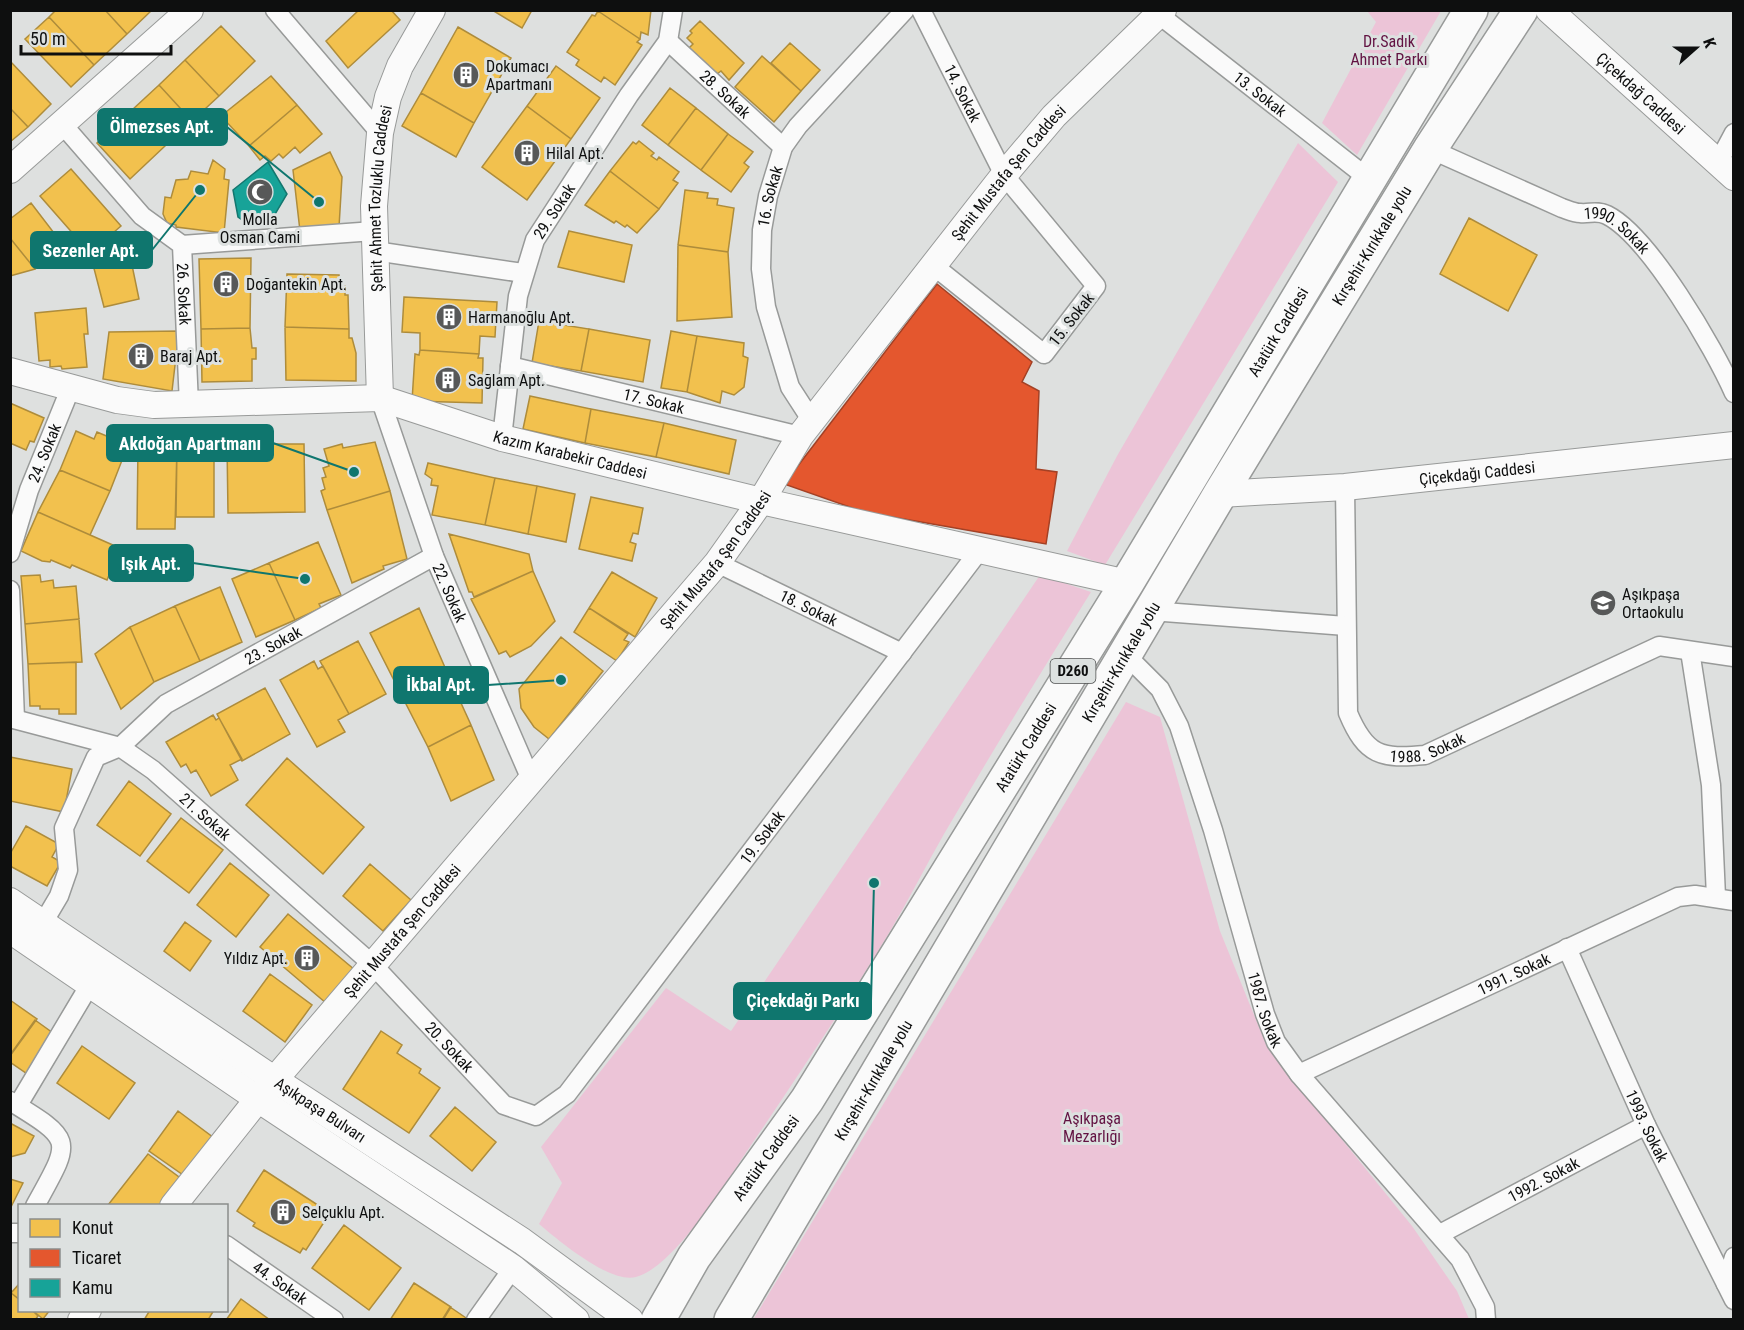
<svg xmlns="http://www.w3.org/2000/svg" width="1744" height="1330" viewBox="0 0 1744 1330" font-family="'Roboto Condensed',sans-serif">
<style>
.green{fill:#ecc4d7}
.homes{fill:#f2c14e;stroke:#ae8c3b;stroke-width:1.5}
.shops{fill:#e4572e;stroke:#a44125;stroke-width:1.5}
.public{fill:#17a398;stroke:#14776f;stroke-width:1.5}
.lines{fill:none;stroke-linecap:round;stroke-linejoin:round}
.street-casing{stroke:#989a99;stroke-width:21}
.secondary-casing{stroke:#989a99;stroke-width:28}
.highway-casing{stroke:#989a99;stroke-width:36}
.street{stroke:#fafafa;stroke-width:18}
.secondary{stroke:#fafafa;stroke-width:26}
.highway{stroke:#fafafa;stroke-width:33}
.labels{text-anchor:middle;stroke-width:6;stroke-linejoin:round;paint-order:stroke}
.shield{fill:#dde1e0;stroke:#4c4e4e;stroke-width:1.5}
.shield-label{font-size:15px;font-weight:bold;fill:#0e0f0f}
.park-label{font-size:16px;fill:#621242;stroke:#dde1e0}
.poi-label{font-size:16px;fill:#0e0f0f;stroke:#dde1e0;text-anchor:start}
.street-label{font-size:16px;fill:#0e0f0f;stroke:#dde1e0}
.leader{fill:none;stroke:#0f766e;stroke-width:2}
.callout-dot{fill:#0f766e;stroke:#dde1e0;stroke-width:2}
.callout{fill:#0f766e;stroke:#0f766e;stroke-width:2}
.callout-label{font-size:18px;text-anchor:middle;font-weight:bold;fill:#fff}
</style>
<rect width="100%" height="100%" fill="#dee0df"/>
<path class="green" d="M1367 11H1441L1357 155 1322 123 1376 22Z
M1298 143 1338 182 1105 565 1067 551 1117 456Z
M1040 575 1091 592C1041 672 992 752 944 834 925 867 908 901 889 933 844 1007 796 1079 747 1151 725 1184 674 1267 636 1277 610 1284 558 1240 539 1224L562 1183 541 1147 666 988 731 1031Z
M1126 702 1160 717 1220 931 1267 1047 1412 1226 1457 1291 1469 1319 753 1320Z"/>
<path class="homes" d="M56 10H105L127 34 94 65 49 17Z
M105 10H152L127 34Z
M359 10H391L400 20 348 68 326 41Z
M492 10H532L522 28Z
M651 10 648 35 641 32 640 39 598 11Z
M598 11 640 39 637 42 642 45 615 85 604 77 601 82 576 65 579 60 567 52 592 15 595 16Z
M49 17 94 65 71 87 25 39Z
M700 21 744 63 729 80 721 71 717 74 689 48 693 44 687 38 692 33 690 31Z
M221 26 255 61 219 96 185 60Z
M458 27 511 58 474 123 421 93Z
M790 43 820 70 801 91 771 63Z
M762 56 801 91 774 122 735 87Z
M185 60 219 96 192 121 159 85Z
M10 61 51 104 28 127 10 108Z
M556 66 600 98 571 139 527 106Z
M271 76 297 105 249 146 221 116Z
M159 85 192 121 165 146 132 110Z
M670 88 696 108 668 145 642 125Z
M421 93 474 123 456 157 402 126Z
M297 105 322 134 300 153 295 147 283 158 279 154 271 161 265 156 260 160 249 146Z
M527 106 571 139 527 200 482 167Z
M10 108 28 127 10 142Z
M696 108 728 134 701 170 668 145Z
M132 110 165 146 130 179 97 143Z
M728 134 753 152 744 163 749 167 731 192 701 170Z
M639 141 654 153 651 156 657 160 659 157 679 172 673 180 678 183 659 209 610 171 633 142 636 144Z
M330 152 342 177 339 227 300 231 293 170Z
M213 160 225 169 224 179 229 180 224 233 176 227V225L167 223 163 214 165 197 171 198 176 180 188 179 191 171 208 174Z
M71 169 121 226 90 253 40 196Z
M610 171 659 209 637 233 627 225 625 227 616 221 614 223 585 205Z
M685 190 708 193 707 198 718 199 717 205 734 208 728 252 678 245Z
M31 203 64 246 35 269 10 238V219Z
M1469 218 1537 255 1508 311 1440 274Z
M569 231 632 245 624 282 558 267Z
M10 238 35 269 10 276Z
M127 241 139 299 104 307 90 253Z
M678 245 728 252 732 317 677 321Z
M251 258 250 328 201 329 199 259Z
M287 274 339 275V287L345 286V295H348L349 329 285 327Z
M404 297 497 302 495 337 480 336 479 354 420 350V333L402 332Z
M86 308 88 334H84L87 367 62 369 61 366 50 367V360L39 361 35 313Z
M539 321 589 329 581 371 532 363Z
M285 327 349 329V338H352L356 353V381L286 380Z
M250 328 252 348H256V359H252V381L202 382 201 329Z
M589 329 650 340 643 382 581 371Z
M179 331 172 391 103 379 109 332Z
M671 331 697 336 687 392 661 388Z
M697 336 744 343 743 356 748 358 744 387 734 395 722 391 720 403 687 392Z
M420 350 479 354 478 358H483L482 403 412 401 415 354 419 355Z
M530 396 591 409 585 443 523 429Z
M10 403 44 418 34 442 30 441 26 450 10 443Z
M591 409 664 423 656 457 585 443Z
M664 423 736 440 729 474 656 457Z
M76 431 94 439 97 432 128 445 110 491 60 470Z
M375 442 390 491 327 510 321 491 325 489 322 478 326 477 323 468 329 466 324 449 342 444 343 448Z
M227 444H304L305 512 228 513Z
M138 445 177 446 175 529H137Z
M177 446 214 447V517H176Z
M428 463 495 478 485 525 432 515 438 486 431 485 432 479 425 474Z
M60 470 110 491 90 535 38 512Z
M495 478 537 486 528 534 485 525Z
M537 486 575 494 566 542 528 534Z
M390 491 407 559 383 566 384 569 352 583 327 510Z
M591 497 643 508 638 534 633 533 630 542 636 544 632 561 579 549Z
M38 512 115 546 111 556 116 558 107 580 72 565 70 568 51 560 50 562 42 561 21 551Z
M449 534 529 554 533 571 474 597 472 592H469Z
M318 542 341 595 319 604 321 608 295 620 269 563Z
M269 563 295 620 256 637 232 579Z
M533 571 555 621 531 646 510 657 506 651 499 654 471 599Z
M612 572 657 598 635 637 589 608Z
M40 575 41 582 53 580 54 588 76 586 79 619 25 624 21 576Z
M220 587 242 642 200 661 175 606Z
M175 606 200 661 154 682 130 627Z
M419 608 450 679 405 702 370 633Z
M589 608 628 634 624 640 629 642 617 661 574 632Z
M79 619 82 662 28 664 25 624Z
M130 627 154 682 121 709 95 654Z
M561 637 603 671 549 739 534 727 521 708 519 689Z
M358 641 386 694 349 714 320 661Z
M314 661 318 669 323 666 349 714 338 720 345 732 317 747 280 680Z
M76 662V714H59V709H40V706H30L28 664Z
M450 679 471 725 428 747 405 702Z
M265 688 290 734 242 761 217 714Z
M213 715 216 720 219 718 242 759 230 765 238 780 211 796 196 770 191 773 186 764 181 767 166 742Z
M471 725 494 780 451 801 428 747Z
M10 757 72 769 64 812 10 801Z
M287 758 364 827 323 874 246 805Z
M129 781 171 814 140 856 97 825Z
M181 818 223 850 189 893 147 861Z
M26 826 59 844 52 857 61 862 47 886 10 866V854Z
M230 863 269 895 236 937 197 905Z
M370 864 411 900 383 931 343 896Z
M288 914 355 970 326 1003 260 947Z
M185 922 211 941 190 971 164 951Z
M270 974 312 1005 285 1042 243 1011Z
M10 1000 37 1019 10 1056Z
M35 1020 64 1041 36 1080 10 1062V1055Z
M381 1031 402 1045 397 1053 421 1069 419 1073 440 1088 409 1133 343 1089Z
M82 1046 135 1083 109 1119 57 1083Z
M455 1107 496 1142 472 1171 430 1136Z
M178 1111 214 1138 186 1177 149 1151Z
M10 1123 34 1136 25 1153 10 1157Z
M148 1154 183 1180 165 1206 108 1205Z
M264 1170 330 1213 306 1250 303 1248 300 1253 253 1226 255 1223 237 1211Z
M10 1179 23 1183 10 1209Z
M344 1225 401 1268 369 1310 312 1268Z
M20 1283V1300L11 1293Z
M414 1283 451 1307 443 1320H390Z
M10 1292 20 1300V1310H32L38 1316 35 1320H10Z
M241 1299 270 1320H226Z
M450 1307 469 1320H442Z
M32 1310H50L43 1319Z
M150 1310H214L208 1320H144Z"/>
<path class="shops" d="M937 284 1032 362 1022 382 1039 391 1036 469 1057 472 1046 544 864 512 784 484Z"/>
<path class="public" d="M268 162 287 194 274 216 251 226 238 217 233 190Z"/>
<g class="lines">
<defs>
<g id="street">
<path d="M275 10 380 133"/>
<path id="s1" d="M921 10 1004 175 1096 286 1044 354 934 266"/>
<path id="s2" d="M1153 10 1369 179"/>
<path id="s3" d="M668 41 783 147"/>
<path id="s4" d="M63 125 142 216 182 245 189 405"/>
<path id="s5" d="M1430 149 1562 208C1568 210 1574 213 1580 213 1590 214 1597 210 1607 215 1649 236 1714 348 1734 393"/>
<path d="M1718 163 1734 133"/>
<path d="M182 245 374 231"/>
<path d="M375 251 523 273"/>
<path id="s6" d="M510 366 800 436"/>
<path id="s7" d="M380 398 434 556 532 782"/>
<path id="s8" d="M812 421 790 387 766 307 761 269 762 230 768 196 783 147 798 126 905 10"/>
<path id="s9" d="M502 438 518 296 535 240 629 95 668 41 673 10"/>
<path id="s10" d="M1345 487 1348 713C1366 756 1381 759 1425 755L1659 646 1734 657"/>
<path id="s11" d="M10 553 29 490 71 387"/>
<path id="s12" d="M717 563 902 653"/>
<path d="M10 590 15 719"/>
<path d="M1151 611 1346 626"/>
<path d="M1690 651 1711 785 1716 897"/>
<path id="s13" d="M1126 655 1160 689 1179 726 1213 830 1265 1014 1276 1042 1299 1074 1460 1259 1485 1307 1486 1320"/>
<path id="s14" d="M10 718 120 747 153 770 372 964 504 1105 536 1116 567 1094 979 551"/>
<path id="s15" d="M43 923 59 896 68 870 64 828 96 757 120 747 166 704 434 556"/>
<path id="s16" d="M1567 948 1646 1125 1734 1300"/>
<path id="s17" d="M1299 1074 1678 897 1695 895 1734 901"/>
<path d="M10 1101C75 1141 72 1139 35 1206"/>
<path d="M18 1105 89 986"/>
<path d="M10 1233H20"/>
<path id="s18" d="M1440 1234 1646 1125"/>
<path id="s19" d="M226 1245 334 1320"/>
<path d="M1726 1284 1734 1257"/>
<path d="M476 1320 513 1268"/>
</g>
<g id="secondary">
<path id="s20" d="M1549 10 1734 177"/>
<path d="M10 170 190 10"/>
<path id="s21" d="M10 371 117 400 154 405 380 398 502 438 761 501 1127 583"/>
<path id="s22" d="M380 398 374 206 380 133 388 97 400 66 432 10"/>
<path id="s23" d="M1220 494 1345 487 1734 445"/>
<path id="s24" d="M10 901 275 1080 522 1241 630 1320"/>
<path d="M10 930 258 1099 513 1268 576 1320"/>
<path id="s25" d="M173 1206 258 1099 717 563 761 501 800 436 1004 175 1054 116 1163 10"/>
<path d="M81 1320 88 1310"/>
</g>
<g id="highway">
<path id="s26" d="M658 1320 694 1257 807 1100 1127 583 1471 10"/>
<path id="s27" d="M731 1320 1220 494 1430 149 1521 10"/>
</g>
</defs>
<use href="#street" class="street-casing"/>
<use href="#secondary" class="secondary-casing"/>
<use href="#highway" class="highway-casing"/>
<use href="#street" class="street"/>
<use href="#secondary" class="secondary"/>
<use href="#highway" class="highway"/>
</g>
<defs>
<symbol id="building-disc" viewBox="-11 -11 22 22"><circle r="9.5" fill="#575858" stroke="#dde1e0"/><path d="M-4-6H4V6H1V3H-1V6H-4ZM-2.5-4.3h1.7v1.8h-1.7ZM.8-4.3h1.7v1.8H.8ZM-2.5-1h1.7V.8h-1.7ZM.8-1h1.7V.8H.8Z" fill="#fff"/></symbol>
<symbol id="mosque-disc" viewBox="-11 -11 22 22"><circle r="9.5" fill="#575858" stroke="#dde1e0"/><path d="M3.5-4.9A6 6 0 1 0 3.5 4.9A5 5 0 1 1 3.5-4.9Z" fill="#fff"/></symbol>
<symbol id="school-disc" viewBox="-11 -11 22 22"><circle r="9.5" fill="#575858" stroke="#dde1e0"/><path d="M0-5L7-2L0 1L-7-2ZM-4 1L0 2.5L4 1V4Q0 6-4 4Z" fill="#fff"/></symbol>
</defs>
<g fill-rule="evenodd">
<use href="#building-disc" x="451" y="60" width="30" height="30"/>
<use href="#building-disc" x="512" y="138" width="30" height="30"/>
<use href="#mosque-disc" x="245" y="177" width="30" height="30"/>
<use href="#building-disc" x="211" y="269" width="30" height="30"/>
<use href="#building-disc" x="434" y="302" width="30" height="30"/>
<use href="#building-disc" x="126" y="341" width="30" height="30"/>
<use href="#building-disc" x="433" y="365" width="30" height="30"/>
<use href="#school-disc" x="1588" y="588" width="30" height="30"/>
<use href="#building-disc" x="292" y="943" width="30" height="30"/>
<use href="#building-disc" x="268" y="1197" width="30" height="30"/>
</g>
<g class="labels">
<rect class="shield" x="1050.5" y="659" width="45" height="24" rx="4.5"/>
<g class="shield-label">
<text x="1073" y="676">D260</text>
</g>
<g class="park-label">
<text x="1389" y="47">Dr.Sadık<tspan x="1389" dy="18">Ahmet Parkı</tspan></text>
<text x="1092" y="1124">Aşıkpaşa<tspan x="1092" dy="18">Mezarlığı</tspan></text>
</g>
<g class="poi-label">
<text x="486" y="72">Dokumacı<tspan x="486" dy="18">Apartmanı</tspan></text>
<text x="546" y="159">Hilal Apt.</text>
<text x="260" y="225" text-anchor="middle">Molla<tspan x="260" dy="18">Osman Cami</tspan></text>
<text x="246" y="290">Doğantekin Apt.</text>
<text x="468" y="323">Harmanoğlu Apt.</text>
<text x="160" y="362">Baraj Apt.</text>
<text x="468" y="386">Sağlam Apt.</text>
<text x="1622" y="600">Aşıkpaşa<tspan x="1622" dy="18">Ortaokulu</tspan></text>
<text x="288" y="964" text-anchor="end">Yıldız Apt.</text>
<text x="302" y="1218">Selçuklu Apt.</text>
</g>
<g class="street-label">
<text dy="6" stroke="none"><textPath href="#s1" startOffset="93">14. Sokak</textPath></text>
<text dy="6" stroke="none"><textPath href="#s3" startOffset="78">28. Sokak</textPath></text>
<text dy="6" stroke="none"><textPath href="#s20" startOffset="124">Çiçekdağ Caddesi</textPath></text>
<text dy="6" stroke="none"><textPath href="#s2" startOffset="136">13. Sokak</textPath></text>
<text dy="6" stroke="none"><textPath href="#s25" startOffset="1330">Şehit Mustafa Şen Caddesi</textPath></text>
<text dy="6" stroke="none"><textPath href="#s8" startOffset="236">16. Sokak</textPath></text>
<text dy="6" stroke="none"><textPath href="#s22" startOffset="200">Şehit Ahmet Tozluklu Caddesi</textPath></text>
<text dy="6" stroke="none"><textPath href="#s9" startOffset="236">29. Sokak</textPath></text>
<text dy="6" stroke="none"><textPath href="#s5" startOffset="206">1990. Sokak</textPath></text>
<text dy="6" stroke="none"><textPath href="#s27" startOffset="1251">Kırşehir-Kırıkkale yolu</textPath></text>
<text dy="6" stroke="none"><textPath href="#s4" startOffset="219">26. Sokak</textPath></text>
<text transform="translate(1071 319) rotate(-52)" y="6">15. Sokak</text>
<text dy="6" stroke="none"><textPath href="#s26" startOffset="1167">Atatürk Caddesi</textPath></text>
<text dy="6" stroke="none"><textPath href="#s6" startOffset="148">17. Sokak</textPath></text>
<text dy="6" stroke="none"><textPath href="#s11" startOffset="106">24. Sokak</textPath></text>
<text dy="6" stroke="none"><textPath href="#s21" startOffset="573">Kazım Karabekir Caddesi</textPath></text>
<text dy="6" stroke="none"><textPath href="#s23" startOffset="258">Çiçekdağı Caddesi</textPath></text>
<text dy="6" stroke="none"><textPath href="#s25" startOffset="844">Şehit Mustafa Şen Caddesi</textPath></text>
<text dy="6" stroke="none"><textPath href="#s7" startOffset="207">22. Sokak</textPath></text>
<text dy="6" stroke="none"><textPath href="#s12" startOffset="102">18. Sokak</textPath></text>
<text dy="6" stroke="none"><textPath href="#s15" startOffset="390">23. Sokak</textPath></text>
<text dy="6" stroke="none"><textPath href="#s27" startOffset="765">Kırşehir-Kırıkkale yolu</textPath></text>
<text dy="6" stroke="none"><textPath href="#s10" startOffset="328">1988. Sokak</textPath></text>
<text dy="6" stroke="none"><textPath href="#s26" startOffset="681">Atatürk Caddesi</textPath></text>
<text dy="6" stroke="none"><textPath href="#s14" startOffset="224">21. Sokak</textPath></text>
<text dy="6" stroke="none"><textPath href="#s14" startOffset="1034">19. Sokak</textPath></text>
<text dy="6" stroke="none"><textPath href="#s25" startOffset="358">Şehit Mustafa Şen Caddesi</textPath></text>
<text dy="6" stroke="none"><textPath href="#s17" startOffset="237">1991. Sokak</textPath></text>
<text dy="6" stroke="none"><textPath href="#s13" startOffset="386">1987. Sokak</textPath></text>
<text dy="6" stroke="none"><textPath href="#s14" startOffset="560">20. Sokak</textPath></text>
<text dy="6" stroke="none"><textPath href="#s27" startOffset="279">Kırşehir-Kırıkkale yolu</textPath></text>
<text dy="6" stroke="none"><textPath href="#s24" startOffset="374">Aşıkpaşa Bulvarı</textPath></text>
<text dy="6" stroke="none"><textPath href="#s16" startOffset="195">1993. Sokak</textPath></text>
<text dy="6" stroke="none"><textPath href="#s26" startOffset="195">Atatürk Caddesi</textPath></text>
<text dy="6" stroke="none"><textPath href="#s18" startOffset="117">1992. Sokak</textPath></text>
<text dy="6" stroke="none"><textPath href="#s19" startOffset="66">44. Sokak</textPath></text>
</g>
</g>
<path class="leader" d="M319 202L227 127M200 190L152 250M354 472L273 443M305 579L193 563M561 680L488 685M874 883L871 1001"/>
<g class="callout-dot">
<circle cx="319" cy="202" r="6"/>
<circle cx="200" cy="190" r="6"/>
<circle cx="354" cy="472" r="6"/>
<circle cx="305" cy="579" r="6"/>
<circle cx="561" cy="680" r="6"/>
<circle cx="874" cy="883" r="6"/>
</g>
<g class="callout">
<rect x="98" y="109" width="129" height="36" rx="6"/>
<rect x="31" y="232" width="121" height="36" rx="6"/>
<rect x="107" y="425" width="166" height="36" rx="6"/>
<rect x="109" y="545" width="84" height="36" rx="6"/>
<rect x="394" y="667" width="94" height="36" rx="6"/>
<rect x="734" y="983" width="137" height="36" rx="6"/>
</g>
<g class="callout-label">
<text x="162" y="133">Ölmezses Apt.</text>
<text x="91" y="257">Sezenler Apt.</text>
<text x="190" y="450">Akdoğan Apartmanı</text>
<text x="151" y="570">Işık Apt.</text>
<text x="441" y="691">İkbal Apt.</text>
<text x="803" y="1007">Çiçekdağı Parkı</text>
</g>
<rect width="1744" height="1330" fill="none" stroke="#0e0f0f" stroke-width="24"/>
<rect x="18" y="1204" width="210" height="108" fill="#dde1e0" stroke="#8a8d8c" stroke-width="1.5"/>
<rect x="30" y="1219" width="30" height="18" fill="#f2c14e" stroke="#8a8d8c" stroke-width="1.5"/>
<text x="72" y="1234" font-size="18" fill="#0e0f0f">Konut</text>
<rect x="30" y="1249" width="30" height="18" fill="#e4572e" stroke="#8a8d8c" stroke-width="1.5"/>
<text x="72" y="1264" font-size="18" fill="#0e0f0f">Ticaret</text>
<rect x="30" y="1279" width="30" height="18" fill="#17a398" stroke="#8a8d8c" stroke-width="1.5"/>
<text x="72" y="1294" font-size="18" fill="#0e0f0f">Kamu</text>
<g transform="translate(1696 48) rotate(69)" stroke="#dde1e0" stroke-width="4.5" paint-order="stroke">
<path d="M0-4.5L10 22L0 15L-10 22Z" fill="#0e0f0f"/>
<text y="-9" font-size="16" font-weight="bold" text-anchor="middle" fill="#0e0f0f">K</text>
</g>
<path d="M21 45v9h150v-9" fill="none" stroke="#0e0f0f" stroke-width="3"/>
<text x="30" y="45" font-size="18" fill="#0e0f0f" stroke="#dde1e0" stroke-width="4.5" paint-order="stroke">50 m</text>
</svg>
